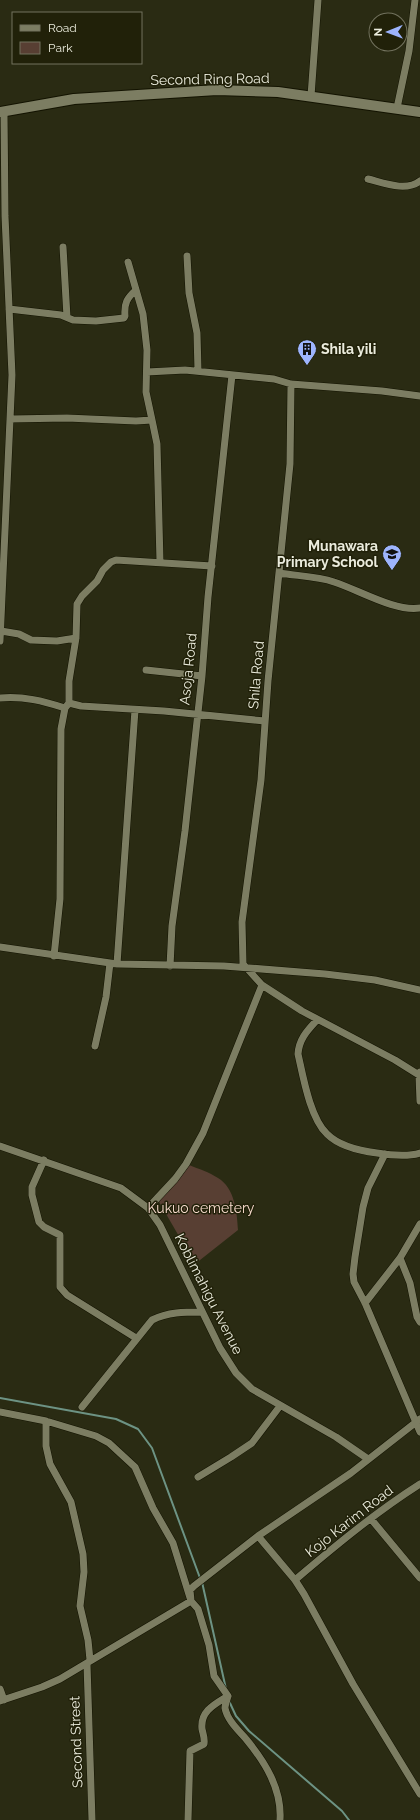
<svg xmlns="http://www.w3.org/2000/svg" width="420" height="1820" viewBox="0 0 420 1820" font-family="Raleway,sans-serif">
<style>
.green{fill:#583f33}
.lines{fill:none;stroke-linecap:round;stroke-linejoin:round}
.stream{stroke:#6d9384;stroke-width:2}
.street-casing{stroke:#131300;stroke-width:8}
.secondary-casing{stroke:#131300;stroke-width:12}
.street{stroke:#7c7d62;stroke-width:7}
.secondary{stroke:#7c7d62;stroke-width:10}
.labels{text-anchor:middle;stroke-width:3;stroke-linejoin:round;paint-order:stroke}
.street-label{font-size:14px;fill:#ebecdd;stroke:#212109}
.poi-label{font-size:14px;font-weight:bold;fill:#ebecdd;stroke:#212109;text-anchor:start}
.park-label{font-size:14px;fill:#f9dccf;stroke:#212109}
</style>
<rect width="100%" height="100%" fill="#2a2b13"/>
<path class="green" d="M189 1165C199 1169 209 1172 218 1178 235 1188 237 1213 238 1230L195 1264 158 1200Z"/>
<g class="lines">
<path class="stream" d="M0 1398 116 1419 138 1429 152 1448 200 1578
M202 1582 226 1689
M229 1701 236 1716 249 1731 342 1811 349 1820"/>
<defs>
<path id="street" d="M311 96 318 0
M397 108 409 51 415 0
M368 179C384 183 406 192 420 181
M63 247 67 317
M187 256 189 293 197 333 198 371
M9 309 61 315 73 320 96 321 124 318 125 316C124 303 127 298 136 290
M147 372 185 370 274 379 291 384 382 391 420 396
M291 384 290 464 268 681 261 780 242 922 243 964 262 985 302 1011 395 1060 419 1075
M10 419 67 418 136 421 152 420 146 392 147 350 143 314 128 262
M152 420 157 444 160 562
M279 573C297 576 317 576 334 582 359 590 395 612 420 608
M1 631 19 634 31 640 57 641 76 638
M0 641 12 375 5 216 4 111
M146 670 202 676
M0 698C24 696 43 701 65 708
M69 703 81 706 164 711 265 721
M0 947 117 964 224 966 325 974 375 980 420 990
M54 956 60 899 61 729 65 708 69 703V681L76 638 77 604 82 596 97 581 103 570 111 562 116 560 212 566
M117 964 135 710
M170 966 172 926 185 831 202 676 208 597 232 375
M317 1020C307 1031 299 1039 298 1054 303 1076 310 1118 327 1134 339 1146 361 1151 377 1153 390 1155 407 1157 420 1153
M95 1046 106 997 110 963
M420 1072 419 1075 420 1101
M0 1146 121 1188 148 1208 160 1225 220 1348 236 1373 252 1389 336 1437 368 1459
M385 1154 368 1188 363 1207 355 1257 353 1274 354 1282 365 1303 420 1432
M44 1160 32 1187V1195L39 1222 44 1227 60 1235V1287L67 1295 136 1338
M148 1208 175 1179 186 1164 203 1133 262 985
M400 1258 410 1283 417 1317 420 1322
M365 1303 400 1258 420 1224
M82 1407 152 1320C168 1312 184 1312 202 1312
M0 1412 46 1421 96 1436 109 1443 135 1467 153 1508 173 1543 191 1601 198 1609 209 1645 214 1676 228 1696C227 1700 225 1705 225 1708 227 1720 239 1731 246 1739 265 1762 282 1789 280 1820
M46 1421V1446L50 1464 71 1502 83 1554 84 1572 80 1606 88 1640 90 1660
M198 1477 231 1457 252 1443 280 1406
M371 1519 420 1578
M258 1536 295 1580 304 1594 353 1684 420 1794
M295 1580C335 1546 376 1512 420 1484
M87 1664 92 1820
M0 1689 4 1700
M0 1701 42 1687 60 1679 191 1601 190 1590 194 1586 258 1536 351 1473 420 1419
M188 1820 190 1751 204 1744C205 1738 203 1734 202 1729 200 1711 215 1704 228 1696"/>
<path id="secondary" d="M0 112 74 99 217 90 278 92 420 112"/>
</defs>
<use href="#street" class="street-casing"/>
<use href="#secondary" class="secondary-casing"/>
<use href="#street" class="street"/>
<use href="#secondary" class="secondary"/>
</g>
<defs>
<symbol id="building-pin" viewBox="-11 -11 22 30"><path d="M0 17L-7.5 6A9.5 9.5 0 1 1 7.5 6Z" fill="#9db4fd" stroke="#212109"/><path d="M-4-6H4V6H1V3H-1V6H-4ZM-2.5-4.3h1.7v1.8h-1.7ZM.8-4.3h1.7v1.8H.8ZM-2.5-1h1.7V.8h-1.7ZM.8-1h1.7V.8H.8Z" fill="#111"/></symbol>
<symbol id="school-pin" viewBox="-11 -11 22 30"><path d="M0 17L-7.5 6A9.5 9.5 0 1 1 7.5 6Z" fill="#9db4fd" stroke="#212109"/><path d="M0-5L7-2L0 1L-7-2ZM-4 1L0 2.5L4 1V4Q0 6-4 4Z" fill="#111"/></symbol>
</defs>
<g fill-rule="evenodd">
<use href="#building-pin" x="296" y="338" width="22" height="30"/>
<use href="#school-pin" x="381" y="543" width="22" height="30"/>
</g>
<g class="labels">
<g class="street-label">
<text transform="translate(210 79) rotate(-1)" y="5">Second Ring Road</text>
<text transform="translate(188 669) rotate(-84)" y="5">Asoja Road</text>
<text transform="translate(256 675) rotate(-85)" y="5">Shila Road</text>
<text transform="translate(209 1294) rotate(63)" y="5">Koblimahigu Avenue</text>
<text transform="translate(349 1521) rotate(-38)" y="5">Kojo Karim Road</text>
<text transform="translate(76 1742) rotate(-92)" y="5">Second Street</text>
</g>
<g class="poi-label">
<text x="321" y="354">Shila yili</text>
<text x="378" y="551" text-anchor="end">Munawara<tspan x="378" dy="16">Primary School</tspan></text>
</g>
<g class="park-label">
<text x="201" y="1213">Kukuo cemetery</text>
</g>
</g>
<rect x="12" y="12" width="130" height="52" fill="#212109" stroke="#72725e"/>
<rect x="20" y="25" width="20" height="6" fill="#7c7d62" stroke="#72725e"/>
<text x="48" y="32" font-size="12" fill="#ebecdd">Road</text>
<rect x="20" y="42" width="20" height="12" fill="#583f33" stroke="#72725e"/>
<text x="48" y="52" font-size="12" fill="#ebecdd">Park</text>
<g transform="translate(388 32) rotate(269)"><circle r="19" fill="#212109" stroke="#72725e"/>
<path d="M0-3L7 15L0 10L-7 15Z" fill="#9db4fd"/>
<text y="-6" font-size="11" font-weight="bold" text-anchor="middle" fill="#ebecdd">N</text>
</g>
</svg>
